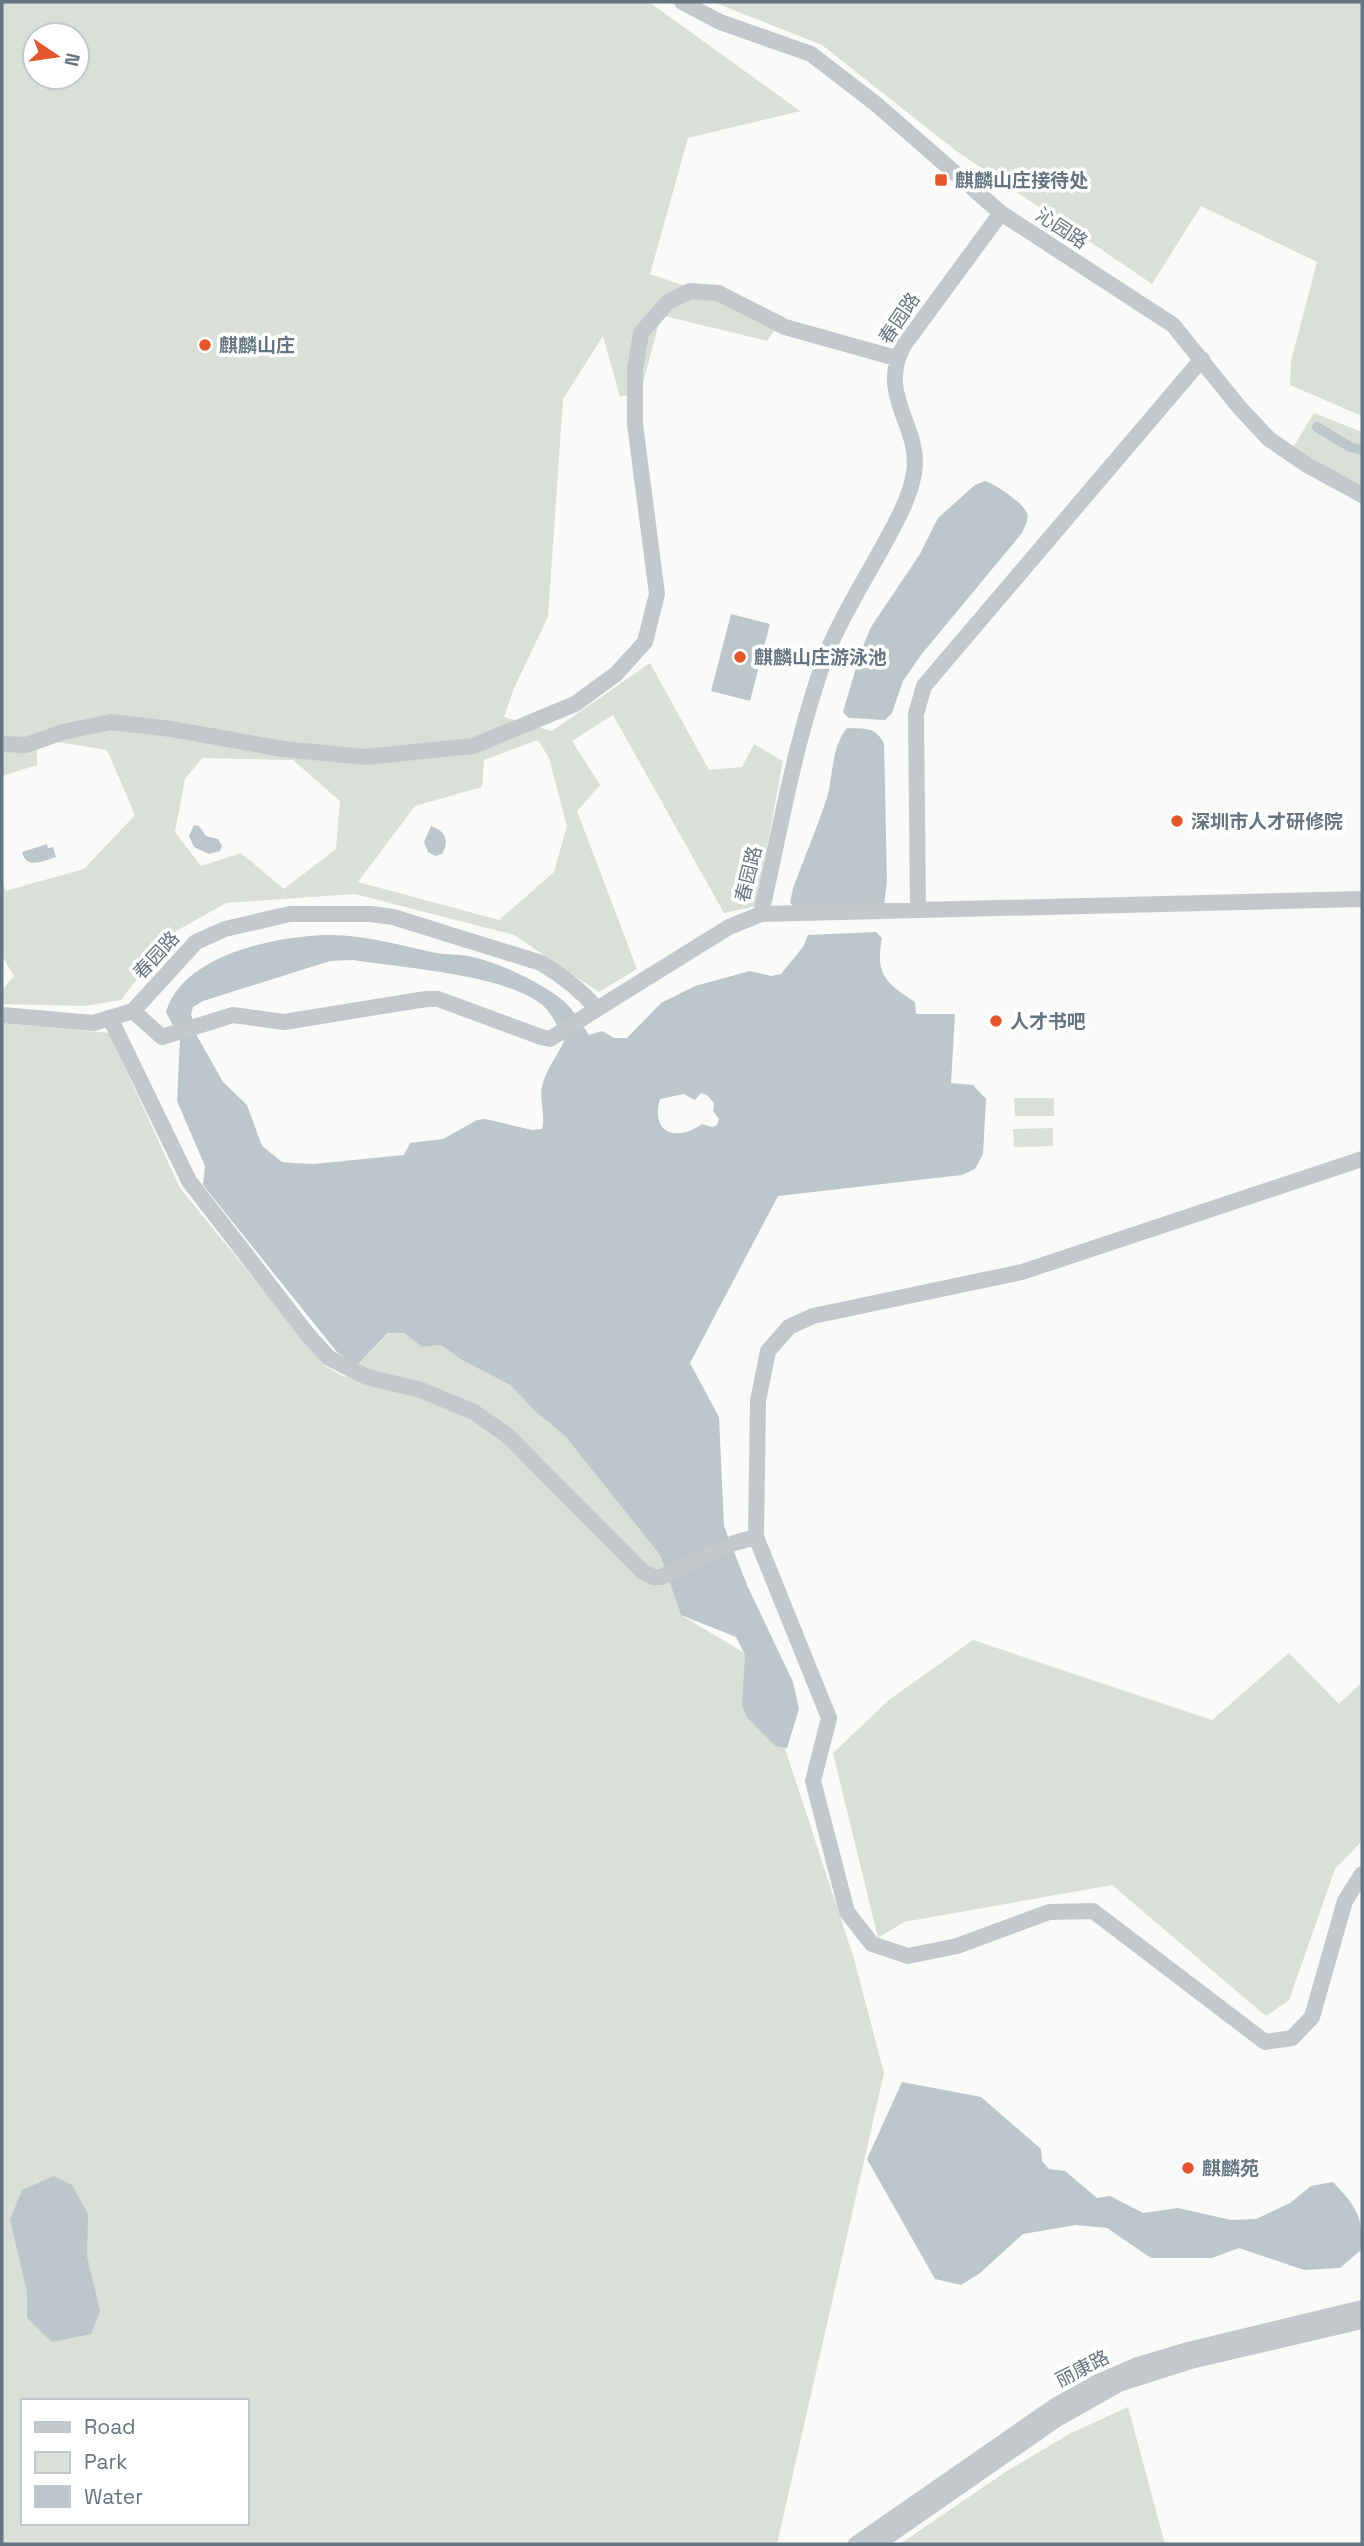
<svg xmlns="http://www.w3.org/2000/svg" width="1364" height="2546" viewBox="0 0 1364 2546" font-family="'Space Grotesk','Noto Sans SC',sans-serif">
<style>
.green{fill:#dadfd7;fill-rule:evenodd}
.water{fill:#bbc7cb;fill-rule:evenodd}
.lines{fill:none;stroke-linecap:round;stroke-linejoin:round}
.canal{stroke:#bbc7cb;stroke-width:10}
.minor{stroke:#c3c8cc;stroke-width:16}
.poi-dot{fill:#e4572e;stroke:#fff;stroke-width:2.5}
.labels{text-anchor:middle;stroke-width:7;stroke-linejoin:round;paint-order:stroke}
.poi-label{font-size:19px;font-weight:bold;fill:#657683;stroke:#fff;text-anchor:start}
.street-label{font-size:19px;fill:#657683;stroke:#fff}
</style>
<rect width="100%" height="100%" fill="#fafaf8"/>
<path class="green" d="M2 2H649L800 111 688 138 650 274 682 285 717 287 784 317 767 341 661 315 641 391 620 397 603 336 563 399 548 617 514 688 504 717 552 731 650 663 709 770 742 767 754 744 783 761 756 906 724 913 613 715 572 741 600 785 577 811 637 969 599 992 514 935 355 894 226 903 171 934 121 1000 84 1006 2 1004V990L14 976 2 956V873L5 891 84 869 135 815 107 750 57 742 37 750V765L2 776ZM35 35H77V77H35ZM538 740 549 758 567 826 554 872 499 920 358 882 415 806 482 787 484 760ZM202 758 293 760 340 801 336 849 284 889 241 853 201 866 175 832 185 779Z
M713 2H1362V416L1290 385 1291 361 1317 262 1201 206 1152 284 955 150 822 45Z
M1314 413 1362 432V497L1287 457Z
M2 1023 109 1033 180 1188 325 1366 345 1377 389 1333H404L422 1347 441 1345 460 1359 510 1385 537 1413 565 1436 660 1555 681 1615 756 1660 854 1959 884 2073 777 2544H2ZM23 2401H247V2523H23Z
M1014 1098H1054V1116H1015Z
M1053 1128V1146L1014 1147 1013 1129Z
M973 1640 1212 1720 1289 1653 1339 1704 1362 1682V1841L1335 1869 1289 2000 1266 2016 1112 1885 904 1922 878 1938 833 1753 889 1700Z
M1128 2407 1165 2544H900L1007 2471 1071 2433Z"/>
<path class="water" d="M985 481C995 484 1020 501 1026 511 1030 518 1025 526 1022 533L921 655 903 681 892 713 885 720 849 718 843 712 861 651 871 627 920 554 938 518 975 485Z
M731 614 770 624 750 701 711 691Z
M847 728C864 729 876 726 884 744L887 882 884 905 802 913 790 903 793 888C804 859 816 830 826 801 834 777 830 749 847 728Z
M194 825 199 826 206 836 218 839 222 846 220 851 209 854 194 847 189 836Z
M431 826C445 831 450 840 442 854L435 856 428 852 424 842Z
M47 844 48 848 53 847 56 857C43 861 26 870 22 852Z
M876 932 882 938C875 974 885 983 915 1002L916 1014H955L951 1083 973 1085 986 1099 983 1154 975 1169 962 1175 778 1196 690 1363 719 1417 724 1526 747 1585 793 1682 799 1709 787 1748 775 1746 747 1717 742 1705 745 1655 736 1637 681 1615 660 1555 565 1436 537 1413 510 1385 460 1359 441 1345 422 1347 404 1333H388L357 1365 337 1352 203 1185 205 1166 177 1101 180 1039 166 1012C183 955 273 937 325 935 363 934 399 945 436 953 446 955 457 954 468 956 495 961 538 981 560 998 573 1008 580 1022 589 1035L602 1031 614 1038H627L661 1003 695 986 750 971 771 976 781 974 803 947 808 935ZM353 960C404 968 496 974 537 1001 551 1010 558 1026 564 1041 558 1055 547 1068 543 1083 538 1098 546 1114 542 1129L532 1130 485 1119 477 1120 443 1139 410 1143 404 1155 314 1164 293 1163 282 1162 262 1146 247 1105 223 1082 197 1036 191 1014 193 1007 203 1001 330 961ZM701 1093 707 1095 714 1103 713 1111 719 1119 717 1125 712 1127 702 1124C677 1142 650 1134 660 1099L684 1094 695 1100Z
M902 2082 981 2097 1041 2149 1042 2161 1049 2169 1065 2171 1097 2198 1110 2196 1143 2213 1178 2208 1231 2220 1256 2219 1290 2203 1311 2186 1333 2182C1357 2208 1362 2214 1362 2249L1340 2268 1304 2270 1239 2248 1212 2258H1151L1107 2228 1076 2225 1023 2234 980 2273 961 2285 935 2279 867 2159Z
M54 2176 72 2185 88 2214 87 2256 100 2311 91 2334 52 2342 27 2318V2292L10 2220 22 2190Z"/>
<g class="lines">
<path class="canal" d="M1317 427 1350 447 1362 450"/>
<path class="minor" d="M682 2 720 22 811 54 876 104 1001 213 1173 325 1239 407 1269 439 1307 465 1362 495
M2 744 26 745 63 732 111 722 171 729 283 749 365 757 473 746 575 704 616 674 645 642 657 594 635 424V369L641 333 668 302 690 291 718 293 785 327 896 358
M918 910 916 714 924 686 1202 359
M761 914 1362 899
M133 1011 162 1037 233 1015 284 1022 426 999H438L541 1037 550 1039 597 1009
M2 1015 93 1023 133 1011 196 942 225 929 290 914H371L393 917 541 963C563 976 581 990 597 1009L729 927 761 914C781 826 796 735 828 650 843 613 869 573 888 537 899 517 910 496 914 473 922 426 876 396 904 345L1001 213
M110 1018 189 1181 308 1335 329 1358 367 1377 421 1390 474 1412 508 1436 643 1572 653 1577H661L734 1543 756 1537 758 1401 768 1351 789 1327 813 1316 1022 1272 1362 1159
M756 1537 829 1718 813 1781 847 1912 872 1944 908 1956 957 1946 1049 1912 1093 1911 1265 2042 1292 2038 1312 2017 1345 1901 1362 1874
M856 2544 1055 2406 1098 2382 1135 2366 1188 2350 1362 2308
M877 2544 1057 2419 1119 2384 1191 2361 1362 2321"/>
</g>
<g class="poi-dot">
<rect x="934" y="173" width="14" height="14" rx="3.5"/>
<circle cx="205" cy="345" r="7"/>
<circle cx="740" cy="657" r="7"/>
<circle cx="1177" cy="821" r="7"/>
<circle cx="996" cy="1021" r="7"/>
<circle cx="1188" cy="2168" r="7"/>
</g>
<g class="labels">
<g class="poi-label">
<text x="955" y="187">麒麟山庄接待处</text>
<text x="219" y="352">麒麟山庄</text>
<text x="754" y="664">麒麟山庄游泳池</text>
<text x="1191" y="828">深圳市人才研修院</text>
<text x="1010" y="1028">人才书吧</text>
<text x="1202" y="2175">麒麟苑</text>
</g>
<g class="street-label">
<text transform="translate(1062 228) rotate(33)" y="7">沁园路</text>
<text transform="translate(899 318) rotate(-56)" y="7">春园路</text>
<text transform="translate(748 874) rotate(-76)" y="7">春园路</text>
<text transform="translate(156 955) rotate(-47)" y="7">春园路</text>
<text transform="translate(1082 2368) rotate(-27)" y="7">丽康路</text>
</g>
</g>
<rect width="1364" height="2546" fill="none" stroke="#657683" stroke-width="7"/>
<rect x="21" y="2399" width="228" height="126" fill="#ffffff" stroke="#c1c8cd" stroke-width="2"/>
<rect x="35" y="2422" width="35" height="10" fill="#c3c8cc" stroke="#c1c8cd" stroke-width="2"/>
<text x="84" y="2434" font-size="21" fill="#657683">Road</text>
<rect x="35" y="2452" width="35" height="21" fill="#dadfd7" stroke="#c1c8cd" stroke-width="2"/>
<text x="84" y="2469" font-size="21" fill="#657683">Park</text>
<rect x="35" y="2486" width="35" height="21" fill="#bbc7cb" stroke="#c1c8cd" stroke-width="2"/>
<text x="84" y="2504" font-size="21" fill="#657683">Water</text>
<g transform="translate(56 56) rotate(103)"><circle r="33" fill="#ffffff" stroke="#c1c8cd" stroke-width="2"/>
<path d="M0-5L12 26L0 18L-12 26Z" fill="#e4572e"/>
<text y="-10" font-size="19" font-weight="bold" text-anchor="middle" fill="#657683">N</text>
</g>
</svg>
